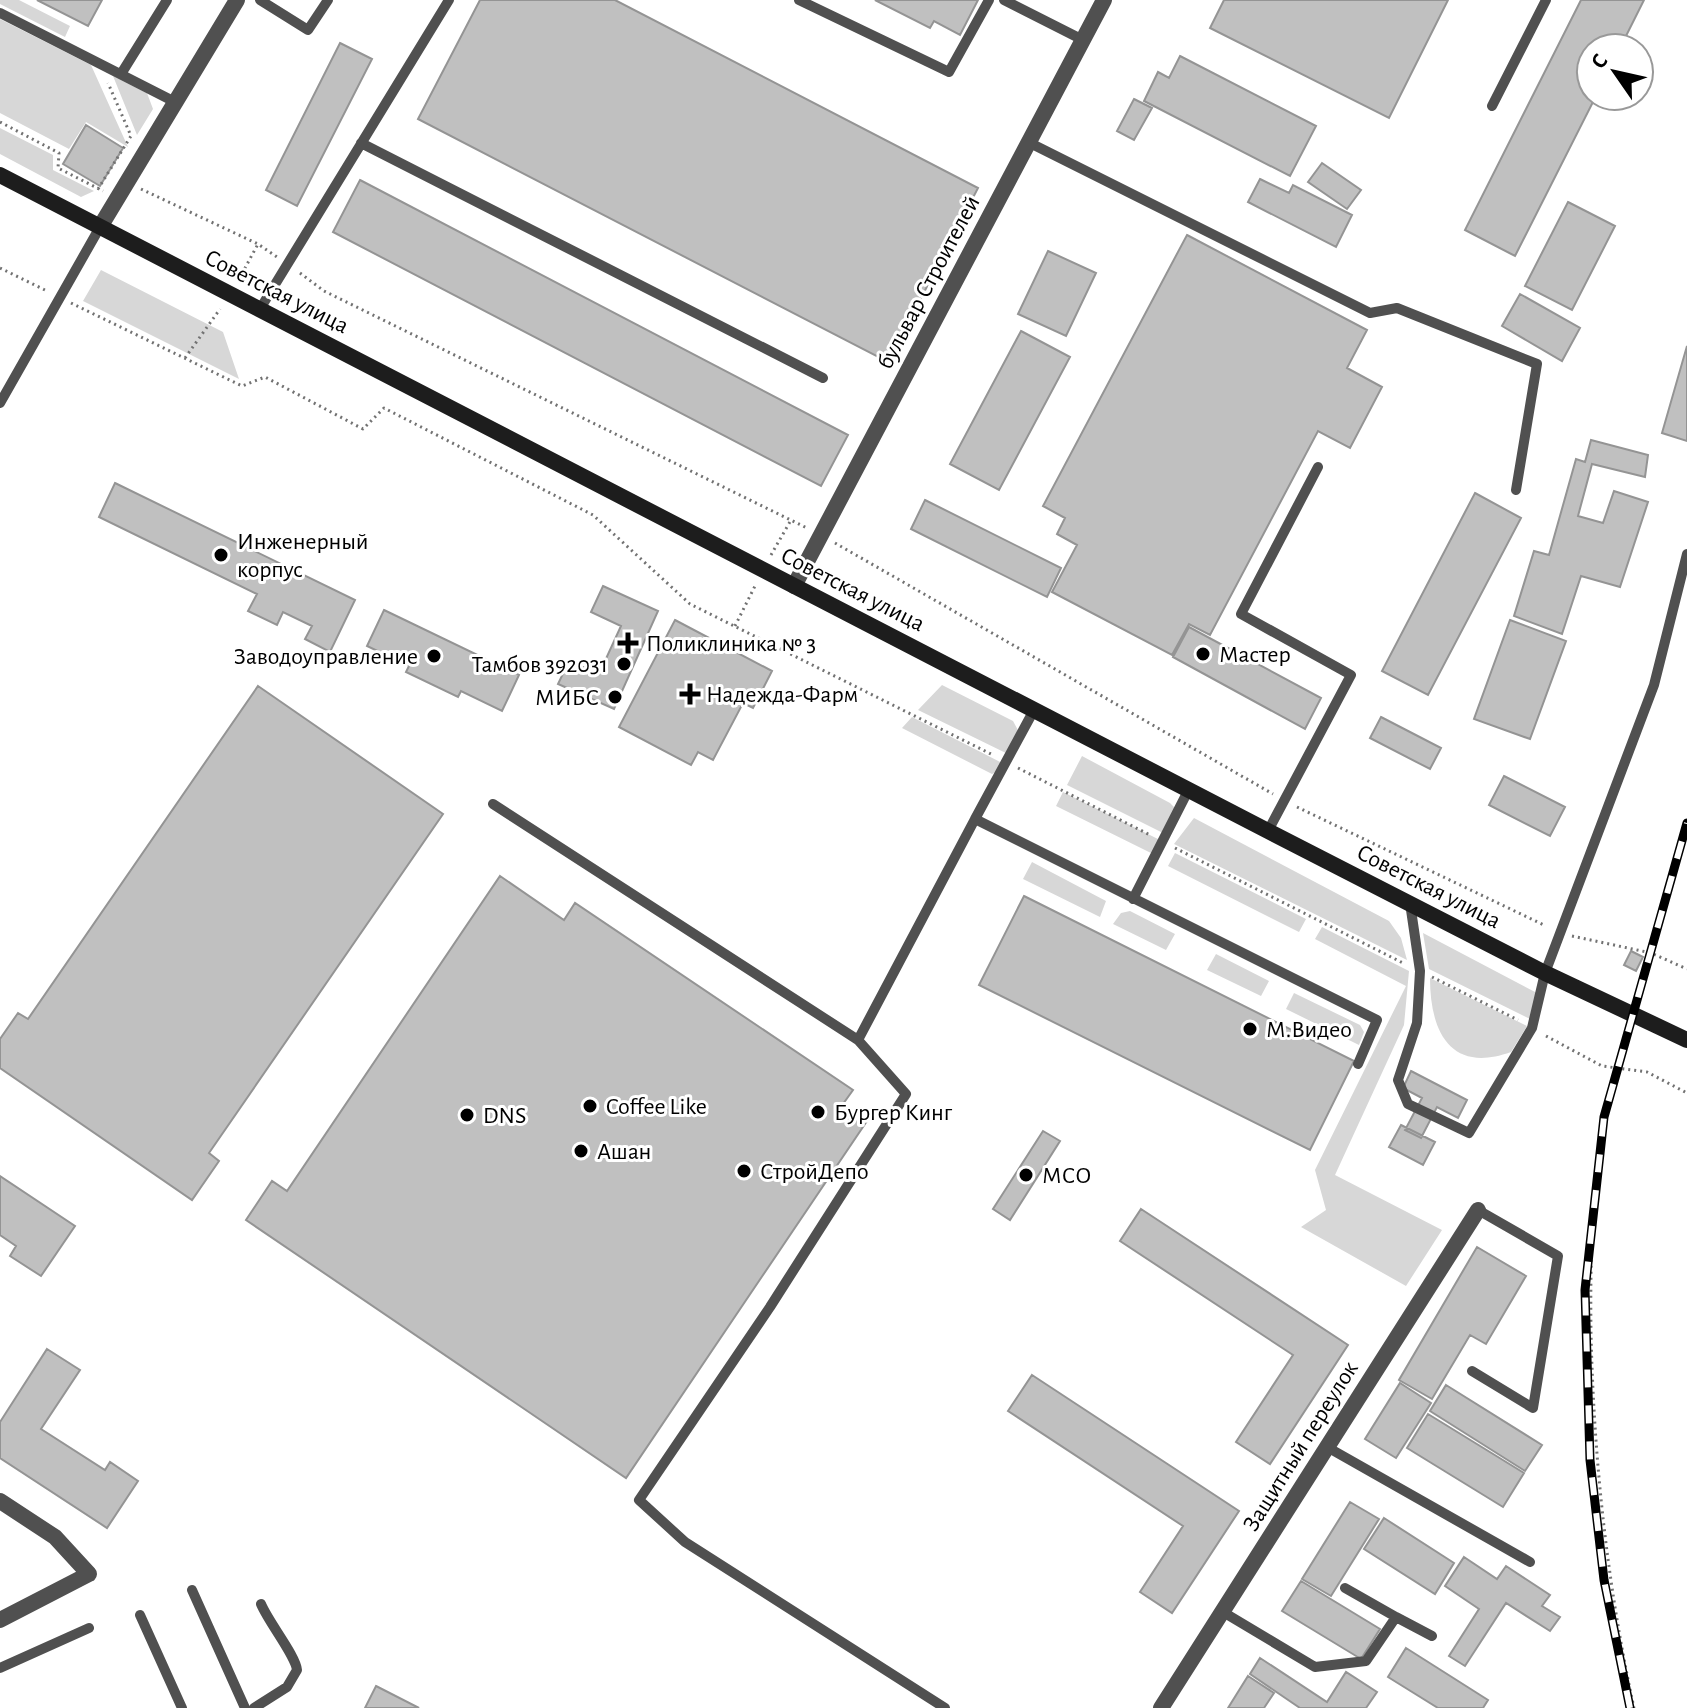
<svg xmlns="http://www.w3.org/2000/svg" width="1687" height="1708" viewBox="0 0 1687 1708" font-family="'Alegreya Sans',sans-serif">
<style>
.green{fill:#d7d7d7}
.building{fill:#c0c0c0;stroke:#949494;stroke-width:2}
.lines{fill:none;stroke-linecap:round;stroke-linejoin:round}
.path{stroke:#727272;stroke-width:3;stroke-dasharray:2 4;stroke-linecap:butt}
.lane{stroke:#505050;stroke-width:10}
.street{stroke:#505050;stroke-width:16}
.secondary{stroke:#1d1d1d;stroke-width:16}
.rail-casing{stroke:#000;stroke-width:9}
.rail{stroke:#fff;stroke-width:6;stroke-dasharray:18;stroke-linecap:butt}
.poi-dot{fill:#000;stroke:#fff;stroke-width:3}
.labels{text-anchor:middle;stroke-width:6;stroke-linejoin:round;paint-order:stroke}
.street-label{font-size:24px;fill:#000;stroke:#fff}
.poi-label{font-size:24px;fill:#000;stroke:#fff;text-anchor:start}
</style>
<rect width="100%" height="100%" fill="#fff"/>
<path class="green" d="M0 0H19L70 26 65 37 0 4Z
M0 19 91 65 128 147 86 122 69 149 0 113Z
M113 76 147 93 153 109 137 135Z
M0 128 53 155V170L94 191 81 197 0 154Z
M101 270 223 332 239 379 83 301Z
M942 685 1013 721 1020 734 1014 757 918 710Z
M912 717 1008 766 992 774 902 728Z
M1082 756 1170 803 1176 809 1167 835 1067 785Z
M1063 792 1164 842 1157 856 1056 806Z
M1194 818 1389 921 1401 938 1407 960 1174 844Z
M1175 853 1306 919 1299 932 1168 866Z
M1032 862 1106 901 1100 917 1023 879Z
M1130 911 1175 934 1166 950 1113 924 1121 913Z
M1322 927 1409 971 1404 1025 1335 1175 1442 1230 1406 1286 1301 1227 1326 1210 1315 1170 1406 986 1315 939Z
M1423 933 1537 993 1530 1019 1429 969Z
M1216 954 1269 981 1261 996 1207 970Z
M1430 978 1527 1026 1511 1052C1450 1074 1430 1031 1430 978Z
M1294 993 1360 1025 1364 1032 1359 1045 1286 1009Z"/>
<path class="building" d="M37 0H102L88 26Z
M480 0H615L978 188 888 362 418 119Z
M875 0H978L960 35 934 21 930 28Z
M1224 0H1448L1389 118 1210 28Z
M1581 0H1644L1620 48H1591V96H1596L1515 256 1465 230Z
M340 43 372 59 297 206 266 190Z
M1180 56 1316 126 1290 176 1144 101 1158 72 1169 78Z
M1134 99 1152 108 1134 140 1117 131Z
M86 125 123 148 100 186 63 164Z
M1322 163 1361 190 1347 209 1308 182Z
M1260 179 1289 193 1293 185 1352 215 1336 247 1248 202Z
M360 180 848 435 821 486 333 232Z
M1568 202 1615 226 1572 310 1525 286Z
M1187 235 1367 330 1347 368 1382 387 1350 448 1318 431 1210 635 1189 624 1172 655 1052 592 1077 545 1057 534 1065 518 1043 506Z
M1048 251 1096 273 1066 336 1018 314Z
M1520 294 1580 328 1562 361 1502 326Z
M1021 331 1070 357 999 490 950 464Z
M1687 346V441L1662 433Z
M1591 440 1648 455 1645 477 1592 464 1578 516 1603 523 1614 491 1648 502 1620 587 1581 576 1562 634 1514 616 1534 551 1549 555 1576 459 1585 462Z
M115 483 355 600 330 652 305 639 312 626 283 612 277 625 248 611 257 594 99 517Z
M1475 493 1521 518 1428 695 1382 671Z
M925 500 1061 568 1047 597 911 529Z
M603 586 658 611 614 709 558 684 569 661 599 674 621 626 591 612Z
M384 610 519 675 502 711 461 691 458 697 406 672 409 666 367 646Z
M675 620 772 671 753 708 743 703 713 760 698 752 691 765 619 727Z
M1510 620 1566 641 1530 739 1474 719Z
M1189 627 1321 698 1305 729 1173 657Z
M258 686 443 814 209 1153 219 1161 192 1200 0 1068V1039L18 1013 28 1019Z
M1381 717 1441 748 1430 769 1370 738Z
M1504 776 1565 807 1550 836 1489 805Z
M500 876 564 920 575 903 853 1090 843 1104 867 1121 626 1478 246 1220 272 1181 287 1191Z
M1024 896 1354 1061 1310 1150 979 985Z
M1631 951 1643 957 1636 971 1624 965Z
M1411 1071 1467 1100 1458 1118 1437 1107 1421 1138 1405 1130 1422 1098 1403 1088Z
M1401 1125 1435 1142 1423 1165 1389 1147Z
M1043 1131 1060 1141 1010 1220 993 1209Z
M0 1176 75 1226 41 1276 10 1256 16 1246 0 1235Z
M1141 1209 1348 1345 1270 1464 1236 1442 1293 1355 1120 1241Z
M1477 1247 1526 1276 1486 1344 1470 1335 1432 1399 1399 1380Z
M47 1349 80 1370 41 1429 105 1470 110 1462 138 1481 107 1528 0 1458V1422Z
M1032 1375 1239 1511 1172 1613 1140 1592 1183 1526 1008 1411Z
M1400 1383 1431 1403 1396 1458 1365 1439Z
M1446 1385 1542 1445 1525 1471 1430 1411Z
M1428 1414 1524 1473 1503 1507 1407 1448Z
M1350 1502 1379 1519 1331 1596 1302 1579Z
M1384 1518 1454 1563 1435 1594 1364 1549Z
M1464 1557 1497 1579 1506 1566 1550 1595 1542 1606 1560 1617 1550 1631 1506 1603 1465 1666 1449 1656 1479 1609 1445 1586Z
M1301 1581 1380 1629 1361 1659 1282 1611Z
M1406 1648 1488 1700 1483 1708H1438L1388 1677Z
M1260 1658 1327 1702 1346 1672 1377 1692 1366 1708H1300L1250 1674Z
M1248 1676 1274 1693 1264 1708H1228Z
M376 1686 419 1708H365Z"/>
<g class="lines">
<path class="path" d="M0 122 59 153 58 168 103 191
M98 189 131 136 108 83
M141 189 258 244 277 257
M0 268 47 291
M300 273 324 291 807 528
M239 279 258 244
M71 303 242 386 265 377 363 429 384 408 593 515 690 604 993 755
M185 358 220 309
M835 543 1273 794
M771 555 791 520
M735 626 755 586
M1018 768 1150 835
M1297 807 1546 926
M1175 848 1403 963
M1572 936 1651 953 1687 969
M1432 977 1518 1020
M1546 1036 1602 1066 1647 1072 1687 1093
M1617 1070C1592 1156 1590 1245 1591 1334 1594 1461 1607 1584 1634 1708"/>
<path class="lane" d="M260 0 308 30 328 0
M799 0 949 72 989 0
M1004 0 1083 40
M0 13 175 102
M121 74 167 0
M1492 106 1546 0
M361 143 823 378
M1030 143 1370 313 1397 308 1537 364 1516 490
M260 309 449 0
M0 403 100 227
M493 804 858 1040
M975 819 1034 710
M1268 831 1351 675 1241 614 1318 467
M1133 899 1189 789
M1410 903 1420 971 1417 1023 1398 1080 1408 1104 1469 1133 1532 1028 1545 973 1654 685 1687 554
M1472 1371 1533 1408 1558 1256 1478 1210
M1327 1447 1530 1562
M192 1590 245 1708
M1223 1612 1315 1667 1366 1661 1396 1617 1345 1588
M140 1615 182 1708
M1396 1617 1432 1636
M0 1668 89 1628
M254 1708 287 1687 297 1670C296 1656 269 1623 261 1604
M945 1708 685 1542 639 1500 770 1307 906 1094 858 1040 975 819 1377 1020 1358 1064"/>
<path class="street" d="M100 227 237 0
M794 586 1104 0
M0 1501 55 1537 89 1574 0 1620
M1161 1708 1478 1210"/>
<path class="secondary" d="M0 175 1268 831 1545 973 1687 1040"/>
<defs>
<path id="rail" d="M1630 1708 1604 1580 1590 1460 1585 1290 1604 1117 1687 823"/>
</defs>
<use href="#rail" class="rail-casing"/>
<use href="#rail" class="rail"/>
</g>
<g class="poi-dot">
<circle cx="221" cy="555" r="8"/>
<path d="M624 631h8v8h8v8h-8v8h-8v-8h-8v-8h8z"/>
<circle cx="1203" cy="654" r="8"/>
<circle cx="434" cy="656" r="8"/>
<circle cx="624" cy="664" r="8"/>
<path d="M686 682h8v8h8v8h-8v8h-8v-8h-8v-8h8z"/>
<circle cx="615" cy="697" r="8"/>
<circle cx="1250" cy="1029" r="8"/>
<circle cx="590" cy="1106" r="8"/>
<circle cx="818" cy="1112" r="8"/>
<circle cx="467" cy="1115" r="8"/>
<circle cx="581" cy="1151" r="8"/>
<circle cx="744" cy="1171" r="8"/>
<circle cx="1026" cy="1175" r="8"/>
</g>
<g class="labels">
<g class="street-label">
<text transform="translate(928 282) rotate(-62)" y="8">бульвар Строителей</text>
<text transform="translate(277 291) rotate(27)" y="8">Советская улица</text>
<text transform="translate(853 589) rotate(27)" y="8">Советская улица</text>
<text transform="translate(1429 886) rotate(27)" y="8">Советская улица</text>
<text transform="translate(1300 1446) rotate(-58)" y="8">Защитный переулок</text>
</g>
<g class="poi-label">
<text x="237" y="549">Инженерный<tspan x="237" dy="28">корпус</tspan></text>
<text x="646" y="651">Поликлиника № 3</text>
<text x="1219" y="662">Мастер</text>
<text x="418" y="664" text-anchor="end">Заводоуправление</text>
<text x="608" y="672" text-anchor="end">Тамбов 392031</text>
<text x="706" y="702">Надежда-Фарм</text>
<text x="599" y="705" text-anchor="end">МИБС</text>
<text x="1266" y="1037">М.Видео</text>
<text x="606" y="1114">Coffee Like</text>
<text x="834" y="1120">Бургер Кинг</text>
<text x="483" y="1123">DNS</text>
<text x="597" y="1159">Ашан</text>
<text x="760" y="1179">СтройДепо</text>
<text x="1042" y="1183">МСО</text>
</g>
</g>
<g transform="translate(1615 72) rotate(304)"><circle r="38" fill="#ffffff" stroke="#999999" stroke-width="2"/>
<path d="M0-6L14 30L0 20L-14 30Z" fill="#000000"/>
<text y="-12" font-size="22" font-weight="bold" text-anchor="middle" fill="#000000">С</text>
</g>
</svg>
